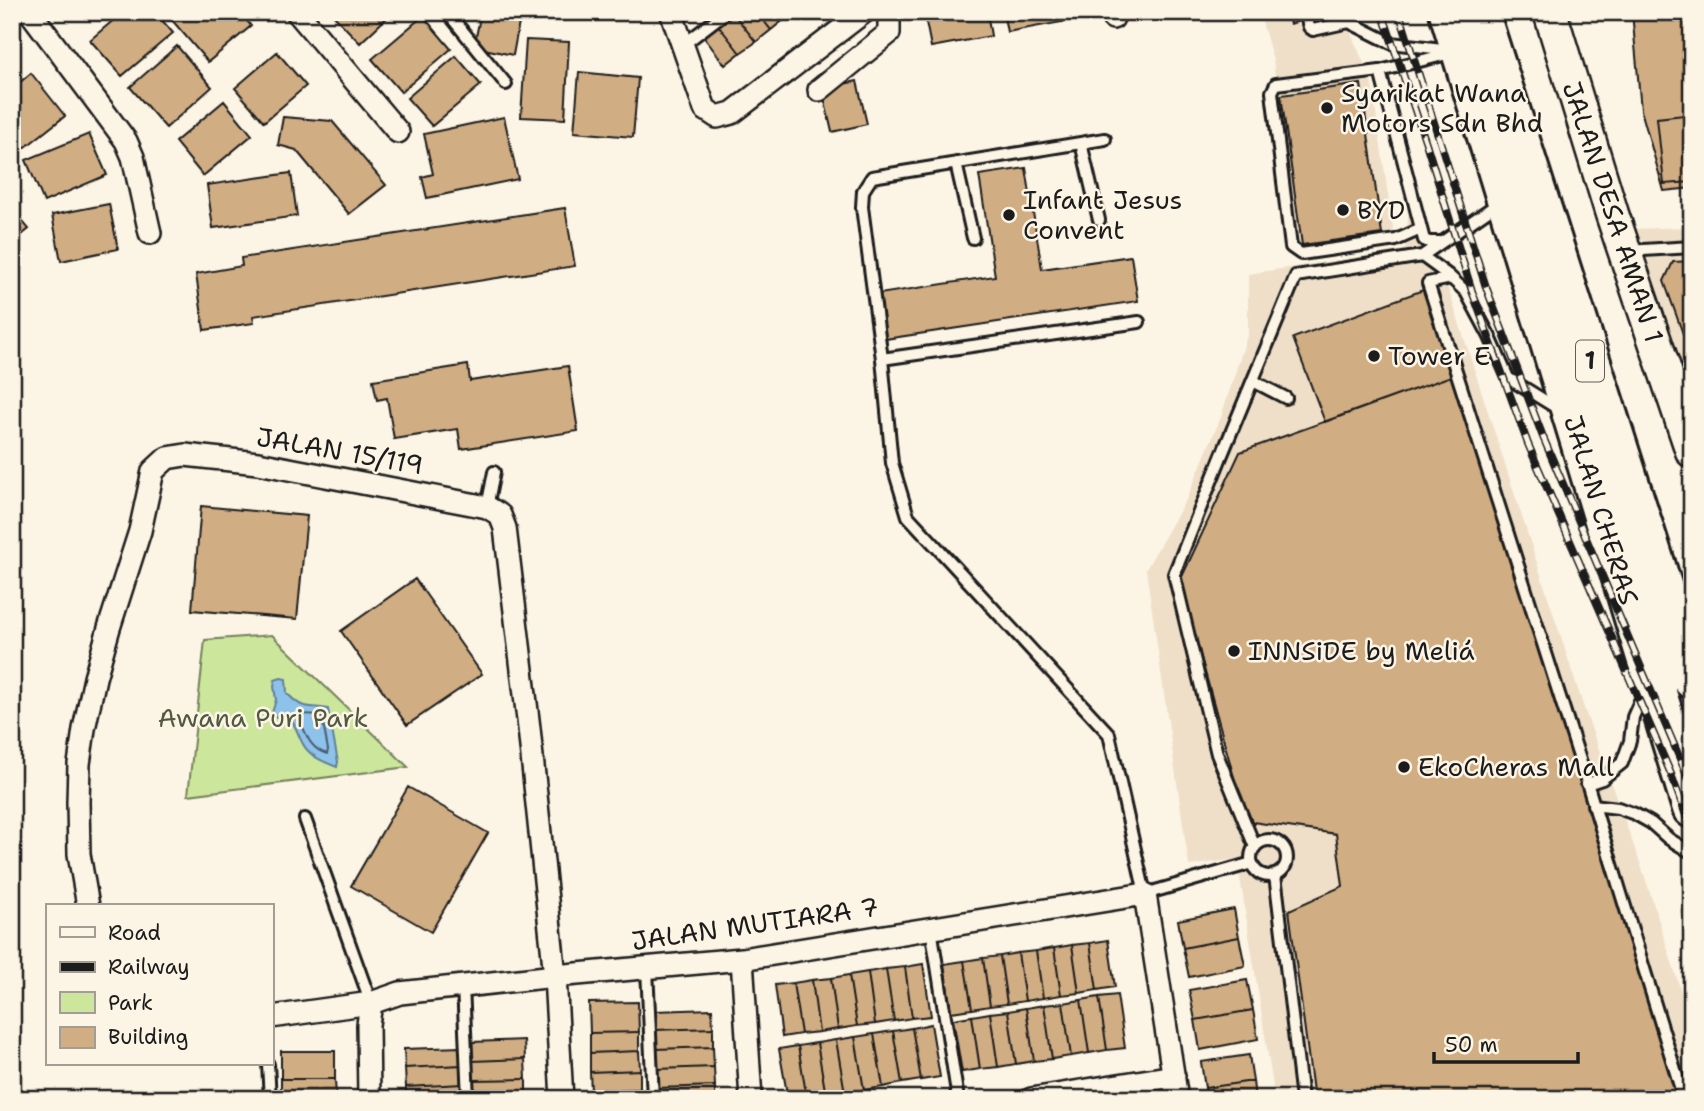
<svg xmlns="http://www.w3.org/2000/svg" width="1704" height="1111" viewBox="0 0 1704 1111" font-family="'Shantell Sans',sans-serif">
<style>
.built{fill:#efdfc8}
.green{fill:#cce69c;stroke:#74815c;stroke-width:2}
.water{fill:#8ec2eb;stroke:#608098;stroke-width:2}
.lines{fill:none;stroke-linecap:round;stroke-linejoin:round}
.shore{stroke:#4a5e6f;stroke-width:2}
.building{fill:#d1ad83;stroke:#1c1c1c;stroke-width:2}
.lane-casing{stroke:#1c1c1c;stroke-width:16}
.street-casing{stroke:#1c1c1c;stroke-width:26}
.secondary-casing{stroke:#1c1c1c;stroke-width:37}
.highway-casing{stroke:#1c1c1c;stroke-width:44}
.lane{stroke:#fcf5e5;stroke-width:10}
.street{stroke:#fcf5e5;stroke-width:21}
.secondary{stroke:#fcf5e5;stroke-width:32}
.highway{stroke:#fcf5e5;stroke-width:38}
.rail-casing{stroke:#1c1c1c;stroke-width:8}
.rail{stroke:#fcf5e5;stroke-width:5;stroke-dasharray:16;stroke-linecap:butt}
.poi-dot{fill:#1c1c1c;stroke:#fcf5e5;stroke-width:2.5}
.labels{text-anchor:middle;stroke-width:5;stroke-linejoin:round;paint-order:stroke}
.shield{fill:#fcf5e5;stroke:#5f5d58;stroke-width:2}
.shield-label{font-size:24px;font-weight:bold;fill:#1c1c1c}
.poi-label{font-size:26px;fill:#1c1c1c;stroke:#fcf5e5;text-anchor:start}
.street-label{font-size:26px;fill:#1c1c1c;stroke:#fcf5e5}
.park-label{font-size:26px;fill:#515942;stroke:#fcf5e5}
</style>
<rect width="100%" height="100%" fill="#fcf5e5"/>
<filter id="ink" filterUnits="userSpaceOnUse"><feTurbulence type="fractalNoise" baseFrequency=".0143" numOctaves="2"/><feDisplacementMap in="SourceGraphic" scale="14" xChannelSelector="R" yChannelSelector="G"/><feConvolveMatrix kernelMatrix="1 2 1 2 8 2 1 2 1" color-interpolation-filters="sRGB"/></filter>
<g filter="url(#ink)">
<path class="built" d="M1259 12H1344L1352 36 1371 79 1394 235 1303 249 1295 243 1273 60Z
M1409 207 1421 247 1434 245 1584 708 1644 874 1692 1026V1099H1275L1237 859 1189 866 1146 569 1187 498 1221 417 1248 333V274L1405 250Z
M1692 227V407L1630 229Z"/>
<path class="green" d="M272 635 408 767 188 795 205 640Z"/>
<path class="water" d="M281 678 286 679 287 693C303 711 307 705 328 709L338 762 337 767C324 762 309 756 303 744 298 735 296 726 289 717H276L272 713 276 700 274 686 275 680Z"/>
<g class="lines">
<path class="shore" d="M303 714 320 715 322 717 328 750 327 754C309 749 306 733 299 718L300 715Z"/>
</g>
<path class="building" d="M123 12H155L173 33 122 76 90 40Z
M165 12H240L251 26 208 62Z
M338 12H393L360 43 334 16Z
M481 12H521L513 55 474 47Z
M757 12H781L786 18 771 30Z
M757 12 771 30 756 42 733 13Z
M924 12H987L991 36 931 47Z
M1003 12H1072L1073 20 1007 32Z
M1286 12H1329L1290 24Z
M1632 12H1692V188L1664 191 1641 110Z
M733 13 756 42 740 53 718 25Z
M423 16 451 49 401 92 372 59Z
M718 25 740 53 725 65 703 36Z
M526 40 569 42 565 119 521 117Z
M177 46 212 87 166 128 130 87Z
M277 52 306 86 264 122 235 88Z
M456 56 481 85 432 126 407 98Z
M579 72 638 78 633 137 574 132Z
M31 73 65 116 13 157 12 89Z
M857 81 867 124 832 132 822 89Z
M1361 84 1382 234 1302 245 1281 95Z
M224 101 252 135 203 176 175 142Z
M1684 115 1685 120H1692V182L1664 184 1657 118Z
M283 117 332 121 386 185 349 214 296 150 278 145Z
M504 117 518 179 427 198 422 177 433 174 424 134Z
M89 134 107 175 44 202 26 160Z
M1026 168 1042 269 1131 256 1138 301 885 339 879 294 995 276 979 175Z
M291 173 297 216 213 228 207 185Z
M109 204 118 249 61 261 52 215Z
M565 208 575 266 253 316 254 323 204 330 196 274 242 266 241 258Z
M12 209 29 229 12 243Z
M1692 261V359L1664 281 1673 262Z
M1423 290 1454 375 1325 422 1293 338Z
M468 365 470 381 568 366 578 431 461 449 458 429 394 439 387 398 377 400 373 380Z
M1454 375 1680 1099H1314L1289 910 1343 886 1336 834 1246 821 1180 581 1240 452Z
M201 506 307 516 297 619 192 610Z
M415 579 482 674 407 725 341 631Z
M408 787 488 833 431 932 351 886Z
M1234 909 1239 937 1183 948 1178 920Z
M1239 937 1245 966 1189 977 1183 948Z
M1108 940 1115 987 1097 990 1090 943Z
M1090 943 1097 990 1079 993 1072 945Z
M1072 945 1079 993 1061 995 1054 948Z
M1054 948 1061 995 1043 998 1036 951Z
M1036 951 1043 998 1025 1001 1018 953Z
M1018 953 1025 1001 1007 1004 1000 956Z
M1000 956 1007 1004 990 1006 983 958Z
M983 958 990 1006 972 1009 964 961Z
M964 961 972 1009 951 1012 944 964Z
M923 964 931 1016 912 1018 905 967Z
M905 967 912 1018 894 1021 886 969Z
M886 969 894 1021 875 1024 868 972Z
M868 972 875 1024 857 1026 849 975Z
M849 975 857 1026 838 1029 831 978Z
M831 978 838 1029 819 1032 812 980Z
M812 980 819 1032 801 1034 793 983Z
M1247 980 1253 1010 1195 1020 1189 990Z
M793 983 801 1034 782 1037 775 985Z
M1117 995 1125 1048 1107 1050 1099 997Z
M1099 997 1107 1050 1089 1053 1081 1000Z
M1081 1000 1089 1053 1071 1056 1063 1003Z
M638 1002 639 1032 590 1033 589 1003Z
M1063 1003 1071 1056 1052 1059 1044 1005Z
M1044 1005 1052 1059 1034 1061 1026 1008Z
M1026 1008 1034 1061 1016 1064 1008 1011Z
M712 1009 713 1028 655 1030V1011Z
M1253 1010 1258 1039 1200 1050 1195 1020Z
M1008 1011 1016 1064 998 1067 990 1013Z
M990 1013 998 1067 980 1069 972 1016Z
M972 1016 980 1069 962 1072 953 1019Z
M931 1024 940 1077 921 1080 912 1028Z
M713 1028V1047L656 1049 655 1030Z
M912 1028 921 1080 902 1083 893 1031Z
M893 1031 902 1083 883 1087 874 1034Z
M639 1032V1051L590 1053V1033Z
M874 1034 883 1087 864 1090 855 1037Z
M855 1037 864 1090 845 1093 836 1040Z
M524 1040 525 1059 472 1061V1042Z
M836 1040 845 1093 826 1096 817 1043Z
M817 1043 826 1096 807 1099 798 1046Z
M798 1046 807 1099H788L779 1049Z
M461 1047 462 1065 405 1068 404 1049Z
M713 1047 714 1067 657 1069 656 1049Z
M281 1051H335V1079H281Z
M639 1051 640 1070 590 1072V1053Z
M1249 1055 1253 1081 1205 1088 1201 1062Z
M525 1059 526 1079 473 1080 472 1061Z
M462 1065 463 1084 406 1087 405 1068Z
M714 1067 715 1086 657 1088V1069Z
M640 1070V1089L591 1091 590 1072Z
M281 1079H335L336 1098H281Z
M526 1079V1098L473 1099V1080Z
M1253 1081 1255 1099H1206L1205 1088Z
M463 1084V1099H406V1087Z
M715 1086V1099H658L657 1088Z
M640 1089 641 1099H591V1091Z"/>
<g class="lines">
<defs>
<path id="lane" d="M447 12 506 84
M1305 12 1309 27 1313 30 1349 22 1391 43 1451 50
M683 45 726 12
M1380 71 1424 240 1429 242H1439
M1081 143 1099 220
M956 163 973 238
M1421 229 1396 240 1301 254 1291 247 1272 92 1276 84 1380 71 1455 52
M1627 251 1692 247
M1422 256 1448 275 1466 292 1490 337 1508 378 1560 410
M1451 278 1428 283 1581 763 1684 1099
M1139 322 882 359 892 463 908 516 1109 734 1145 894 1252 863
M882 359 862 207 863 191 872 177 1105 139
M1253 381 1286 398
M487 507 494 472
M1587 784 1602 779 1622 763 1630 741 1633 717 1644 692
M1593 805 1618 808 1635 814 1651 823 1669 839 1692 853
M305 819 371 1003
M1251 858a18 18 0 1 1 36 0a18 18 0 1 1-36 0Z
M1255 847 1217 754 1174 574 1221 457 1296 276 1422 256 1500 202
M1275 875 1302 1099
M931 928 958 1099
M647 968 653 1099
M463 985 468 1099
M268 1064 270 1099"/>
<path id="street" d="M30 12 126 141 133 157 150 233
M297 12 398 132
M671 12 705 109 717 117 732 113 864 12
M1112 12 1113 18
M819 90 889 33V12
M88 906 79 854 78 802 79 764 84 729 95 678 109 628 140 531 153 471 167 458 185 455 258 463 487 507 500 515 505 528 529 728 555 976 562 1099
M742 959 751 1099
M271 1017 371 1003 400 993 555 976 742 959 1145 894 1177 1099
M369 1099 368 1025 371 1003
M1031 1099 1174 1076"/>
<path id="secondary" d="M1550 12 1612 214 1692 451"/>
<path id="highway" d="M1449 12 1692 808
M1479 12 1692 679"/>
</defs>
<use href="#lane" class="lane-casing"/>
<use href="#street" class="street-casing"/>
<use href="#secondary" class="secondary-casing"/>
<use href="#highway" class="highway-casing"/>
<use href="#lane" class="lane"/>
<use href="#street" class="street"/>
<use href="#secondary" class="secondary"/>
<use href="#highway" class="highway"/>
<defs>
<path id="rail" d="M1382 12 1426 143 1472 291 1528 444 1671 774 1692 832
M1399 12 1486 287 1543 437 1692 787"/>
</defs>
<use href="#rail" class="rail-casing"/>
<use href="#rail" class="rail"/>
</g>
</g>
<g class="poi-dot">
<circle cx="1327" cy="108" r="7"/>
<circle cx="1343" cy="210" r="7"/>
<circle cx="1009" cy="215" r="7"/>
<circle cx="1374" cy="356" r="7"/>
<circle cx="1234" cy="651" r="7"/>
<circle cx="1404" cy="767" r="7"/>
</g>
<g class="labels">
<rect class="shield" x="1576" y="340.5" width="28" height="41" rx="5"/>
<g class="shield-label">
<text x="1590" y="369">1</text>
</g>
<g class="poi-label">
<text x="1341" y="102">Syarikat Wana<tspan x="1341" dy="30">Motors Sdn Bhd</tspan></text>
<text x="1023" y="209">Infant Jesus<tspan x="1023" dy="30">Convent</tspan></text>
<text x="1357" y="219">BYD</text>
<text x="1388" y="365">Tower E</text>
<text x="1248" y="660">INNSiDE by Meliá</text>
<text x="1418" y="776">EkoCheras Mall</text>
</g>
<g class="street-label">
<text transform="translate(1613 212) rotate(72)" y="9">JALAN DESA AMAN 1</text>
<text transform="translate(340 451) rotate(10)" y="9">JALAN 15/119</text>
<text transform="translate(1601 510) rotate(73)" y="9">JALAN CHERAS</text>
<text transform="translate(755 924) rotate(-8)" y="9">JALAN MUTIARA 7</text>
</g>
<g class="park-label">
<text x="263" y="727">Awana Puri Park</text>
</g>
</g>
<rect width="1704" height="1111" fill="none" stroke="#fcf5e5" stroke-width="42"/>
<rect x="21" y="21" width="1662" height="1069" fill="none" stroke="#1c1c1c" stroke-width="2.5" filter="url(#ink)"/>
<rect x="46" y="904" width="228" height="161" fill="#fcf5e5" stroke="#a29e95" stroke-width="2"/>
<rect x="60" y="927" width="35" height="10" fill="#fcf5e5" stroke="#a29e95" stroke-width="2"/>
<text x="108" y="940" font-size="21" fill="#1c1c1c">Road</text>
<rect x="60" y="962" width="35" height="10" fill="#1c1c1c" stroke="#a29e95" stroke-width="2"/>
<text x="108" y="974" font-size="21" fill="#1c1c1c">Railway</text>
<rect x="60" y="992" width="35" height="21" fill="#cce69c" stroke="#a29e95" stroke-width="2"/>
<text x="108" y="1010" font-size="21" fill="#1c1c1c">Park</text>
<rect x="60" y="1027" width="35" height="21" fill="#d1ad83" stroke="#a29e95" stroke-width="2"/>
<text x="108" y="1044" font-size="21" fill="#1c1c1c">Building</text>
<path d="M1434 1052v10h144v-10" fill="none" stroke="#1c1c1c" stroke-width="3.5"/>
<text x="1445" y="1052" font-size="21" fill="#1c1c1c" stroke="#fcf5e5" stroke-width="5" paint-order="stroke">50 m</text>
</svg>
